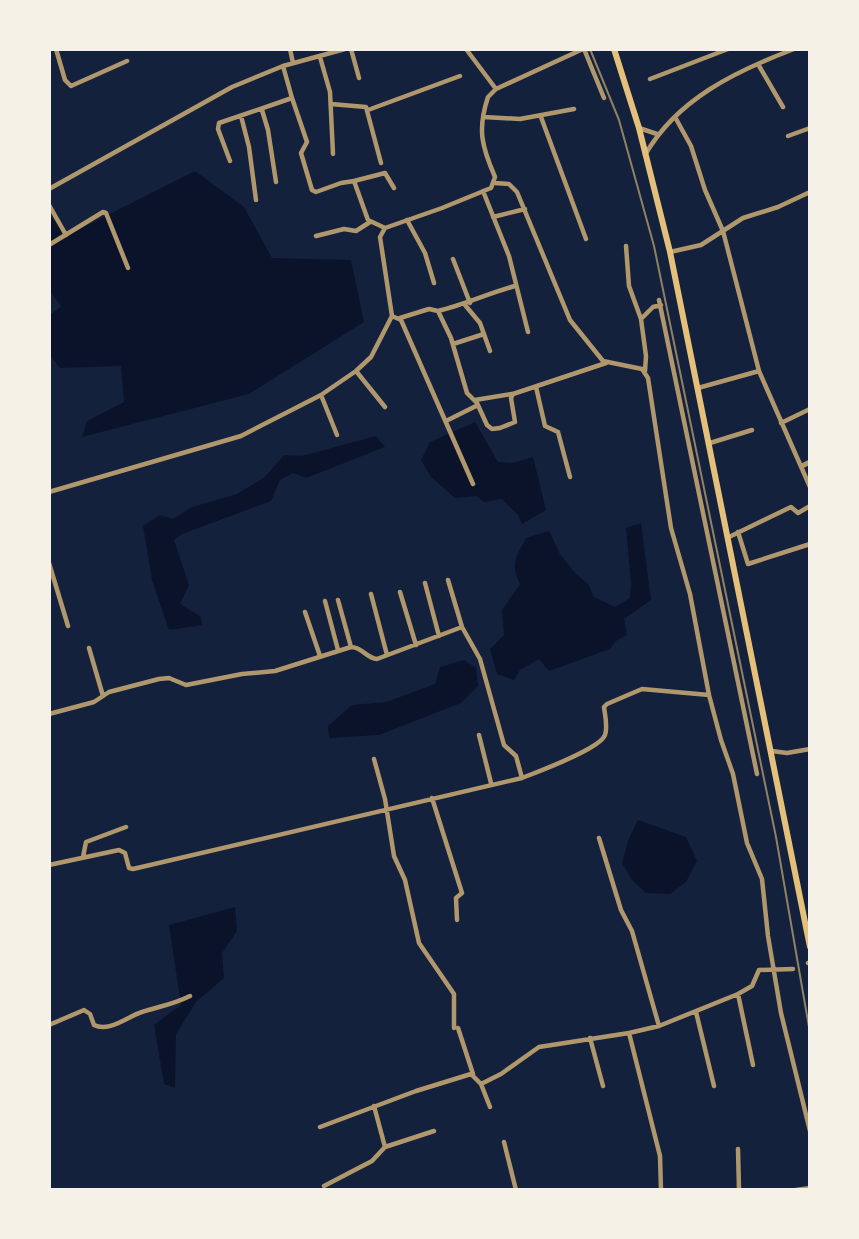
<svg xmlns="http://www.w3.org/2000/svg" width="859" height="1239" viewBox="0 0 859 1239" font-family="Rubik,sans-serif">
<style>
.water{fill:#0b132b}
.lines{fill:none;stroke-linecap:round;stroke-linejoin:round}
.minor{stroke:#b1986c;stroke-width:4.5}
.tertiary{stroke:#b1986c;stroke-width:5}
.secondary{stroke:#e5c07b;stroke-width:6}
.rail{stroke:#918062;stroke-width:2}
</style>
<rect width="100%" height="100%" fill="#14213d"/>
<path class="water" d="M195 171 244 207 272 258 351 260 364 322 249 394 82 437 87 421 124 402 121 366 60 368 49 354V316L61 306 49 290V215L68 235Z
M475 422 498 462 513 463 533 457 546 510 522 524 518 515 502 499 484 502 477 496 455 498 431 477 421 460 430 442Z
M376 436 385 447 306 478 293 473 280 480 271 501 182 534 174 540 189 585 180 604 201 617 202 625 169 630 152 580 143 526 160 515 173 519 192 507 237 494 265 477 284 455 302 456Z
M641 523 651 600 624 619 627 635 616 641 610 649 549 671 539 659 520 670 514 680 497 674 490 649 504 635 502 610 520 584C510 564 516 557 526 538L549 531 560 554 575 573 588 584 594 597 615 607 630 598 631 584 626 528Z
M464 660 476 668 478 686 461 703 379 735 329 738 328 726 352 705 386 702 435 684 440 667Z
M638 820 686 837 697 861 686 882 670 894 646 893 632 880 622 863 629 838Z
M235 907 237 931 222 953 224 978 196 1002 176 1034 175 1088 164 1084 154 1025 181 1005 169 925Z"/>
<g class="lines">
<path class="minor" d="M56 49 65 80 71 86 127 61
M290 49 293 63
M351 49 359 78
M466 49 496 89
M584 49 604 98
M585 49H592
M320 57 330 92 333 154
M758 64 783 107
M650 79 728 49
M292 98 307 142 301 153 312 190 316 192 341 183 354 181 368 220 385 228
M331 104 366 107 381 163
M262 110 268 130 276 182
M368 110 460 76
M241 116 249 147 256 200
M484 117 520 119 574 109
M541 117 586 239
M675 117 691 146 705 190 723 231 759 371 810 487
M639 128 657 134
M788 136 810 128
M645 155C677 99 736 71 794 49
M230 161 218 129 219 123 292 98 283 66
M354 181 385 173 394 188
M495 183 509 184 517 192 570 320 603 361 642 369 648 378 671 528 690 594 709 695 721 740 733 774 747 843 762 879 768 936 781 1013 810 1131
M49 189 232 87 283 66 345 49
M483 191 509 256 528 332
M49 205 66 235
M493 217 525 209
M407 220 425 253 434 283
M316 236 344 229 356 231 370 222
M49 245 103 212 106 213 128 268
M626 246 629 286 641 319
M670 252 701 245 743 218 778 207 810 192
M453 259 470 303
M659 300 757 774
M465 305 480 323 490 351
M438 311C464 305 489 293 515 286
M392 316 401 320 473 484
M400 318 429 309 438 311 451 338 467 393 477 403 487 425 492 429 500 428 515 422 511 398 513 394 606 363
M453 344 484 334
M356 371 385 407
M645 371 646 356 641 319 653 307 661 305
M536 387 545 426 558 432 570 477
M698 388 759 371
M321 395 337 435
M475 400 512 394
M446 421 478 405
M781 423 810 409
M710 443 752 430
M49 492 241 436 321 395 356 371 371 357 392 316 380 237 385 228 442 208 491 188 495 177C482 147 477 130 488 97L496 89 583 49
M738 532 748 564 810 544
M729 537 791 507 798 513 810 506
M49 563 68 626
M448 580 462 627 480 659 504 745 516 756 522 778
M425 583 439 636
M400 592 416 645
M371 594 387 655
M338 600 351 647
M325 601 338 650
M305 612 320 656
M89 648 103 696
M49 714 94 702 109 692 159 679 169 678 186 685 242 674 275 671 351 647C362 647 366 658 377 659L462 627
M479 735 491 783
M772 751 787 753 810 749
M374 759 385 799 394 856 405 880 419 943 454 994V1028
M432 798 462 893 456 898 457 920
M599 838 621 910 632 931 659 1026
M83 857 86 842 126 827
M49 865 119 850 125 853 129 868 133 869 522 778C537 772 600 749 605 735 608 727 605 715 604 707L607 704 642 689 709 695
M808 963 810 962
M738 994 753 1065
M696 1012 714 1086
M49 1025 84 1010 90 1014 94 1025C109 1033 128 1016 142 1012 160 1006 172 1005 190 996
M458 1028 473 1074
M590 1038 603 1086
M481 1084 490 1107
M320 1127 416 1091 471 1074 481 1084 501 1074 539 1047 629 1033
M504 1142 516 1190
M385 1147 434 1131
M738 1149 739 1190
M324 1186 372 1161 385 1147 374 1106
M661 1190 660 1156 629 1033 659 1026 738 994 752 986 759 970 793 969
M796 1190 810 1188"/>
<path class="tertiary" d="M802 466 810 462"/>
<path class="secondary" d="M614 49 639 128 670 252 810 947"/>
<path class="rail" d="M590 49 619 120 654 246 776 837 810 1033"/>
</g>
<rect width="859" height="1239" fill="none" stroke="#f6f1e7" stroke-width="102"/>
</svg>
